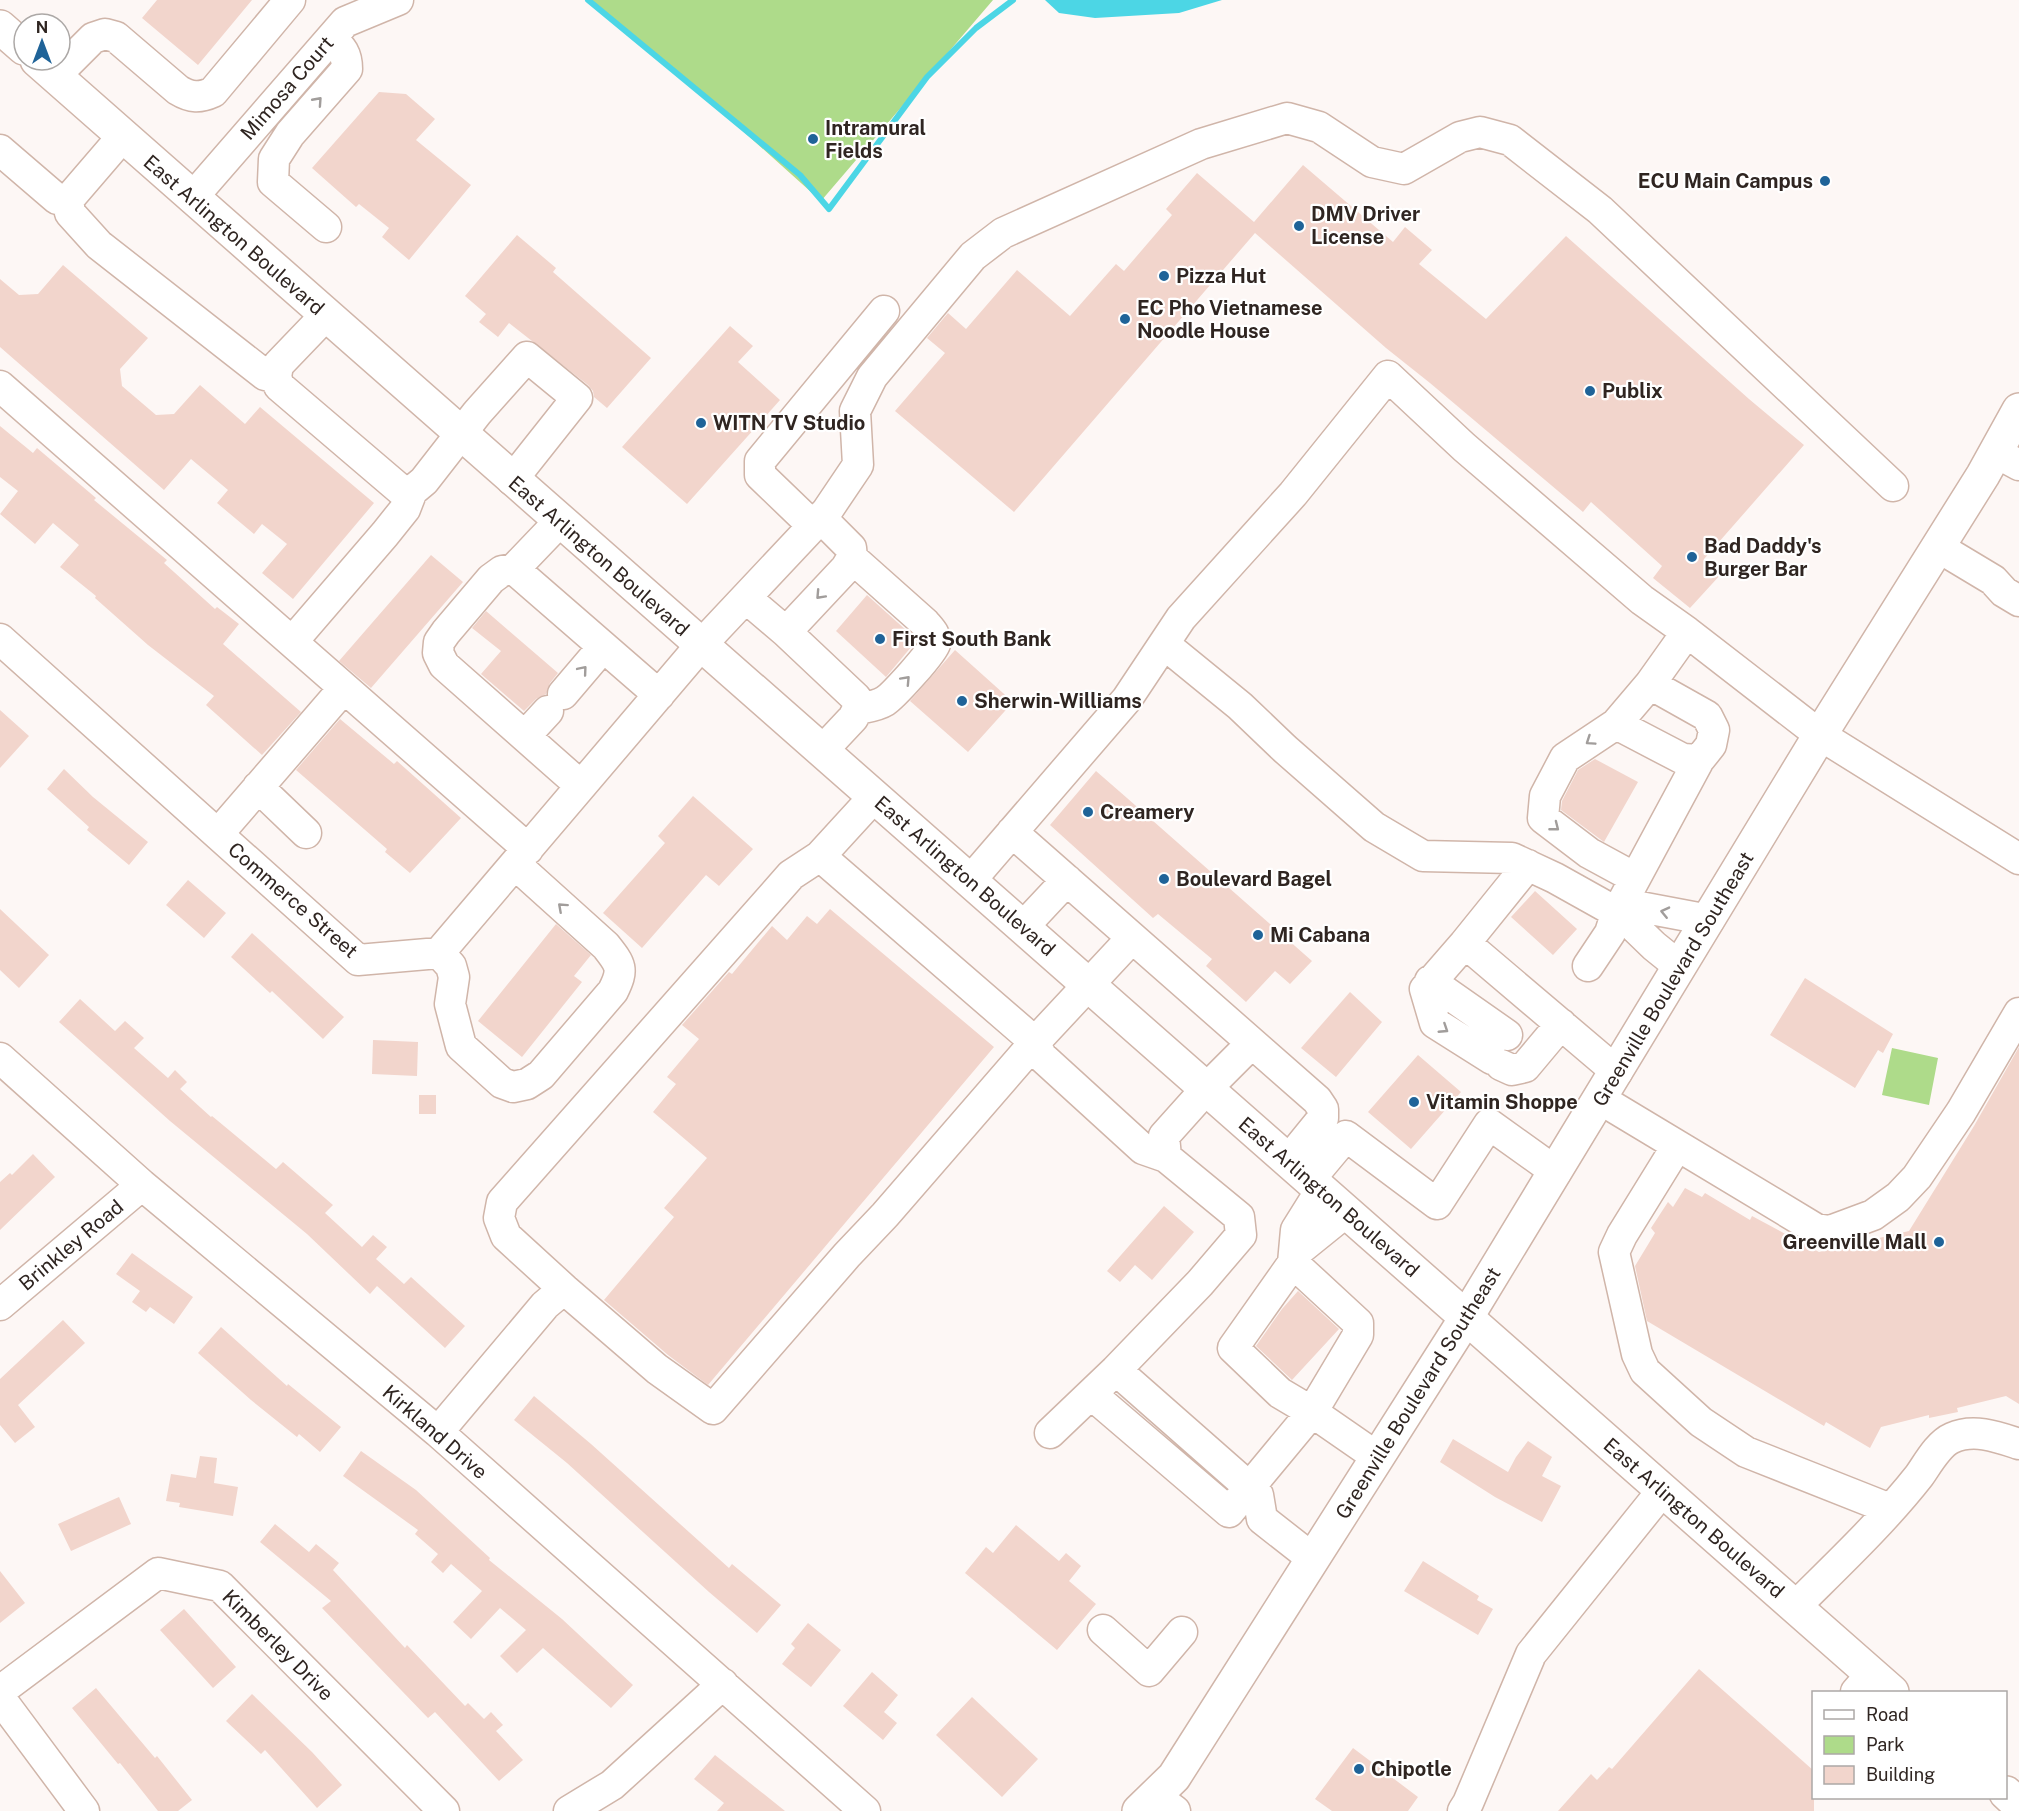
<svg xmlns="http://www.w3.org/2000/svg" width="2019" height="1811" viewBox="0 0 2019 1811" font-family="'Public Sans',sans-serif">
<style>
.green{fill:#aedb8a}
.water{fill:#4cd6e5}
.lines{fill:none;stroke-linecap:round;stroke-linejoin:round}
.stream{stroke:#4cd6e5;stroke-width:6}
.building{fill:#f2d5cc}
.minor-casing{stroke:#d0b5a9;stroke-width:33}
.major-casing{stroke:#d0b5a9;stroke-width:36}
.highway-casing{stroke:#d0b5a9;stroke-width:36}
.minor{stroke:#fff;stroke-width:30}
.major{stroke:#fff;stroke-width:33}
.highway{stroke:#fff;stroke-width:33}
.oneway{stroke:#a19d9b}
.poi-dot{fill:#1f6398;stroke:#fff;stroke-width:2}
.labels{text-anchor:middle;stroke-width:4.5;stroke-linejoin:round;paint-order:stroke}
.street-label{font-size:20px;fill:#2f2521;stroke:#fff}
.poi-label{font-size:20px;font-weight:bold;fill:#2f2521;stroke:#fff;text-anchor:start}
</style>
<rect width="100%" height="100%" fill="#fdf7f5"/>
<path class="green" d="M588 0H993L821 201 695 88Z
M1892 1048 1938 1058 1929 1105 1882 1095Z"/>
<path class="water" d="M1045 0H1222L1179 13 1095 18 1059 13Z"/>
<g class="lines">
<path class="stream" d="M588 0 800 175 829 209 927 77 976 28 1013 0"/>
</g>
<path class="building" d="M157 0H252L198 65 142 18Z
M379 92 406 94 435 119 416 140 471 185 409 260 382 237 389 228 359 204 356 207 312 168Z
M1303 165 1393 242 1405 227 1432 250 1419 264 1486 319 1566 236 1749 399 1804 445 1704 559 1722 573 1690 608 1653 578 1662 566 1591 502 1583 512 1430 383 1386 348 1255 233 1014 512 895 411 945 353 927 338 948 313 966 329 1017 270 1070 316 1116 264 1124 271 1172 215 1166 209 1197 173 1254 222Z
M517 235 556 268 553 272 651 358 607 408 594 397 593 391 588 385 509 323 498 337 479 322 486 314 465 296Z
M63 265 148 338 120 369 122 386 156 415 174 414 200 385 245 424 260 407 374 503 293 599 262 573 287 544 262 524 254 534 217 503 228 490 191 459 164 490 0 347V279L19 295 38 294Z
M730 326 753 346 738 362 780 400 687 504 622 447Z
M0 426 33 453 37 448 96 498 94 500 167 560 164 563 215 609 217 607 239 624 223 644 301 712 262 755 206 705 214 696 148 645 95 598 96 596 60 567 79 545 53 523 35 544 0 514 18 491 0 477Z
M431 555 463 582 371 688 339 661Z
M867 595 917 640 886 677 836 631Z
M486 611 558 673 550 683 546 694 536 699 524 711 481 674 501 651 472 628Z
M955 650 1013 702 968 752 910 701Z
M0 710 29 736 0 768Z
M340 719 394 764 397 761 461 818 410 873 385 852 387 849 296 770Z
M1595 759 1638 782 1604 842 1561 810 1562 801 1578 770Z
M64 769 93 797 148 842 129 865 87 830 89 827 47 789Z
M1096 771 1127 798 1312 961 1290 984 1275 971 1246 1002 1206 966 1212 959 1158 914 1153 918 1050 825Z
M693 796 753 849 719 886 706 875 642 948 603 913 665 843 658 836Z
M188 880 226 913 204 938 166 905Z
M1535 891 1577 929 1553 955 1511 917Z
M0 909 49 955 19 988 0 970Z
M830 909 994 1047 708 1385 668 1355 604 1300 674 1217 664 1208 707 1158 653 1112 676 1084 667 1077 699 1039 682 1025 729 972 732 974 772 926 787 940 807 916 817 924Z
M556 924 591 955 574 976 582 982 522 1057 478 1021Z
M252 933 344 1017 323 1039 272 991 270 993 231 957Z
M1805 978 1893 1034 1883 1053 1878 1050 1855 1088 1770 1035Z
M1350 992 1382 1022 1336 1077 1301 1048Z
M80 999 115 1031 125 1021 144 1038 134 1048 168 1078 175 1070 187 1082 180 1089 211 1117 212 1116 276 1169 283 1162 333 1205 325 1213 362 1247 373 1235 387 1247 376 1259 404 1284 411 1277 465 1326 445 1348 377 1286 370 1294 307 1234 170 1121 59 1022Z
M373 1040 418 1042 417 1076 372 1074Z
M2019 1047V1404L2006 1396 1957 1408 1958 1412 1929 1418V1415L1881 1427 1870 1448 1826 1422 1824 1426 1647 1321 1635 1266 1655 1233 1651 1228 1668 1202 1673 1207 1685 1188 1702 1197 1705 1193 1750 1220 1752 1216 1819 1252 1909 1231 1974 1126Z
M1418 1055 1461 1092 1411 1149 1368 1112Z
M419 1095H436V1114H419Z
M33 1154 55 1177 0 1230V1182L10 1173 12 1175Z
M1164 1206 1194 1232 1152 1280 1135 1265 1120 1282 1107 1271Z
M132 1253 193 1297 174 1324 150 1307 146 1312 132 1302 140 1291 116 1274Z
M1298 1291 1339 1329 1292 1380 1256 1346 1282 1309Z
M63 1320 85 1343 18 1405 35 1427 15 1443 0 1425V1379Z
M221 1327 287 1386 288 1384 341 1427 320 1452 299 1434 297 1437 251 1400 198 1353Z
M534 1396 591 1444 729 1568 732 1564 781 1605 757 1633 709 1592 567 1463 514 1420Z
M1453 1439 1508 1472 1516 1457 1528 1441 1552 1457 1542 1476 1561 1486 1542 1522 1495 1497 1440 1462Z
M361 1451 416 1490 490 1558 489 1560 562 1619 633 1685 611 1708 543 1648 517 1673 500 1656 526 1630 500 1608 471 1639 453 1622 482 1591 451 1564 443 1573 431 1562 438 1554 415 1534 418 1530 343 1476Z
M200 1456 217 1458 214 1483 238 1487 233 1516 179 1507 180 1503 166 1501 171 1474 196 1478Z
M119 1497 131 1524 71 1551 58 1524Z
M275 1524 309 1552 316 1544 339 1563 333 1570 405 1648 407 1645 465 1706 468 1703 484 1719 491 1712 503 1725 496 1731 523 1760 499 1781 435 1712 428 1718 322 1608 331 1601 260 1542Z
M1016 1525 1059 1561 1066 1553 1081 1566 1069 1581 1096 1604 1057 1650 965 1573 986 1547 993 1553Z
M1423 1561 1479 1596 1477 1600 1493 1609 1478 1635 1404 1591Z
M0 1571 25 1603 0 1623Z
M184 1609 236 1667 213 1688 160 1630Z
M808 1623 841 1650 811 1687 782 1664 795 1648 791 1644Z
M1699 1669 1814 1771V1811H1558L1591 1774 1597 1780 1609 1767 1612 1769Z
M872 1672 898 1695 884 1712 897 1723 883 1740 843 1706Z
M96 1688 155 1758 157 1756 192 1800 178 1811H158L120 1763 118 1764 72 1708Z
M252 1694 312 1752 342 1785 317 1808 265 1750 261 1754 226 1721Z
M972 1697 1038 1759 1002 1797 936 1735Z
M1353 1748 1418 1797 1408 1811H1332L1315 1799Z
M715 1755 785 1811H717L724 1803 694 1779Z"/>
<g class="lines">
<defs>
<path id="minor" d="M55 76 93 38 105 34 116 37 178 90C191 98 200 98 213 92L290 0
M123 136 68 200 70 213 99 245 265 375 276 377
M0 150 57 199 68 200
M192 198 345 22 398 0
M326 227 273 182 274 159 290 134 347 69C347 54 342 48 331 38
M326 315 278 365 276 377 279 386 402 491H412L424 481 477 413 527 357 577 398 512 480
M0 386 528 849
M1995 452 2019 465
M821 518 851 548 852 558 925 623C930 629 937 635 935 644 933 652 893 696 885 701 877 706 867 707 858 709
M560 521 514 569 502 571 491 579 446 632 439 642 438 653 444 665 581 786
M813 526 760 475V461L884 311
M1938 547 1993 580 2004 592 2019 601
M514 569 659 695
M746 598 786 632 856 698 858 709 853 718 822 751
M786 632 846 568 852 558
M0 639 358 960 439 953 701 645 827 511 858 465 855 411 872 377 973 256 1003 233 1201 144 1287 118 1319 127 1372 162 1404 169 1460 137 1480 132 1510 140 1600 210 1893 486
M292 642 385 534 405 509 412 491
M1164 644 1240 706 1285 749 1374 827 1423 856 1512 858 1555 878 1623 916 1654 946 1680 967
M563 694 603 647
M1616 724 1683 759 1699 760 1711 745 1714 730 1707 716 1650 684
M525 736 548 711
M258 787 306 833
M1012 832 1317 1100 1323 1109V1118L1288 1161
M218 834 344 688
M1528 865 1465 943 1617 1072
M1635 878 1589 853 1543 818 1545 796 1565 758 1616 724 1650 684 1687 632
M970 881 1127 699 1181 618 1293 494 1388 376 1464 447 1642 600 1687 632 1820 735 2019 859
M1623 916 1640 907 1709 920
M1023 927 1067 880
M1132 938 1035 1042 1041 1056 1143 1149 1166 1157
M1465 943 1425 989 1435 1023 1492 1059
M439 953 451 966 454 977 450 1004 461 1046 502 1083 513 1087 527 1084 541 1075 613 991C624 969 621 965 606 946L515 864
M1588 966 1610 933 1616 914 1699 760
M1430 981 1507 1035
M0 1058 142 1185 438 1432 865 1811
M1501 1065 1512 1070 1525 1067 1561 1024
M1600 1099 1816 1229 1830 1231 1873 1215 1898 1197 1917 1177 1961 1112 2019 1013
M1677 1146 1622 1235 1614 1252 1637 1354 1645 1371 1701 1422 1746 1452 1890 1509
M1310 1179 1346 1136 1437 1204 1489 1124 1556 1172
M1294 1254 1346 1212
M1293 1263 1233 1348 1280 1393 1312 1412 1358 1335V1323L1293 1263 1296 1230 1321 1190
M564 1289 506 1236 499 1218 502 1202 791 875 820 856 874 797
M0 1305 142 1185
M1116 1370 1200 1283 1241 1235 1239 1217 1166 1157 1164 1136 1207 1088 1252 1043
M1091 1394 1229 1512 1312 1412 1377 1457
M438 1432 545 1305 564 1289 657 1369 713 1409 847 1255 885 1215 1035 1042 820 856
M1050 1433 1116 1370 1258 1495 1262 1519 1313 1559
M1795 1607C1837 1565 1882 1523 1919 1476 1927 1465 1938 1444 1952 1438 1974 1428 1998 1437 2019 1444
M1103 1630 1149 1671 1182 1632
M0 1691 158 1573 220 1586 444 1811
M1856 1692 1871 1675
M0 1698 84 1811
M1155 1796 1175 1811
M569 1811 612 1785 723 1684
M1463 1811 1468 1803 1531 1654 1662 1491"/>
<path id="major" d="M0 27 24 48
M37 60 1892 1692
M2006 1793 2019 1805"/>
<path id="highway" d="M1139 1811 1174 1777 1466 1318 1820 735 1983 475 2019 410"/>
</defs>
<use href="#minor" class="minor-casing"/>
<use href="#major" class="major-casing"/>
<use href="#highway" class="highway-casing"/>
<use href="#minor" class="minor"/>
<use href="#major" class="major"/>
<use href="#highway" class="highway"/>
</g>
<defs><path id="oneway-chevron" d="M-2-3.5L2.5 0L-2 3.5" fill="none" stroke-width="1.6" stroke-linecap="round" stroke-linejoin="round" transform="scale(1.5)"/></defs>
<g class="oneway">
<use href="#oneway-chevron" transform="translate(318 101) rotate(-48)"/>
<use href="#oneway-chevron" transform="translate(820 595) rotate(133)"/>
<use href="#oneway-chevron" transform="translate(583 670) rotate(-50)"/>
<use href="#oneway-chevron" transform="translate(906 680) rotate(-47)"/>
<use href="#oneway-chevron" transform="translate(1590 741) rotate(146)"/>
<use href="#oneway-chevron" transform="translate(1555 827) rotate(38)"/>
<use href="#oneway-chevron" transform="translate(562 907) rotate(-138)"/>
<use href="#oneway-chevron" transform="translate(1665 912) rotate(-167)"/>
<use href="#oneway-chevron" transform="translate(1444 1029) rotate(33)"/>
</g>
<g class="poi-dot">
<circle cx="813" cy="139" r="6"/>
<circle cx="1825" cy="181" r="6"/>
<circle cx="1299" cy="226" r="6"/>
<circle cx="1164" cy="276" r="6"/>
<circle cx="1125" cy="319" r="6"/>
<circle cx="1590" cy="391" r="6"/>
<circle cx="701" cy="423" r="6"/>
<circle cx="1692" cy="557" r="6"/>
<circle cx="880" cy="639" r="6"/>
<circle cx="962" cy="701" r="6"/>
<circle cx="1088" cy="812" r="6"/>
<circle cx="1164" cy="879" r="6"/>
<circle cx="1258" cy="935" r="6"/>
<circle cx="1414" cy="1102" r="6"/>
<circle cx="1939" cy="1242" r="6"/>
<circle cx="1359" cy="1769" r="6"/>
</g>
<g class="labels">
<g class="street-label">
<text transform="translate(287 88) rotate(-49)" y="7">Mimosa Court</text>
<text transform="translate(234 235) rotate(41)" y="7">East Arlington Boulevard</text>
<text transform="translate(599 556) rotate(41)" y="7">East Arlington Boulevard</text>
<text transform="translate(965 876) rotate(41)" y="7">East Arlington Boulevard</text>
<text transform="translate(293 900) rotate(41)" y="7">Commerce Street</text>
<text transform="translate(1673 979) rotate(-59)" y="7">Greenville Boulevard Southeast</text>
<text transform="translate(1329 1197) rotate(41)" y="7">East Arlington Boulevard</text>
<text transform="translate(71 1245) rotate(-40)" y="7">Brinkley Road</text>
<text transform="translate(1418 1393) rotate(-58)" y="7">Greenville Boulevard Southeast</text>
<text transform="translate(435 1432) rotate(41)" y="7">Kirkland Drive</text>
<text transform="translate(1694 1518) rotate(41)" y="7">East Arlington Boulevard</text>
<text transform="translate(278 1645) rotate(45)" y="7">Kimberley Drive</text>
</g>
<g class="poi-label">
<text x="825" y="135">Intramural<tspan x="825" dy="23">Fields</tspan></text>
<text x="1813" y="188" text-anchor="end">ECU Main Campus</text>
<text x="1311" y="221">DMV Driver<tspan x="1311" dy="23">License</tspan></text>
<text x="1176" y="283">Pizza Hut</text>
<text x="1137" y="315">EC Pho Vietnamese<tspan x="1137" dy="23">Noodle House</tspan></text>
<text x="1602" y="398">Publix</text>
<text x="713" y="430">WITN TV Studio</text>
<text x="1704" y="553">Bad Daddy's<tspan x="1704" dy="23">Burger Bar</tspan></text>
<text x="892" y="646">First South Bank</text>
<text x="974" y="708">Sherwin-Williams</text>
<text x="1100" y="819">Creamery</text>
<text x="1176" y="886">Boulevard Bagel</text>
<text x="1270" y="942">Mi Cabana</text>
<text x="1426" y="1109">Vitamin Shoppe</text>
<text x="1927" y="1249" text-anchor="end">Greenville Mall</text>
<text x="1371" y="1776">Chipotle</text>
</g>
</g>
<rect x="1812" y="1691" width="195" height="108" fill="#ffffff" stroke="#aca8a6" stroke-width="1.5"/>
<rect x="1824" y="1710" width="30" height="9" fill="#ffffff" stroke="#aca8a6" stroke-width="1.5"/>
<text x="1866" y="1721" font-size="18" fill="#2f2521">Road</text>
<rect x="1824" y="1736" width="30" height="18" fill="#aedb8a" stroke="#aca8a6" stroke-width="1.5"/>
<text x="1866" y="1751" font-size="18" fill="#2f2521">Park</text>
<rect x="1824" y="1766" width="30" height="18" fill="#f2d5cc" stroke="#aca8a6" stroke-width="1.5"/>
<text x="1866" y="1781" font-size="18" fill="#2f2521">Building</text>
<g transform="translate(42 42)"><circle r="28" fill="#ffffff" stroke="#aca8a6" stroke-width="1.5"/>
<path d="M0-4.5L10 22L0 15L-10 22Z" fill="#1f6398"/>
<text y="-9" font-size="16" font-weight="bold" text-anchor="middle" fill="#2f2521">N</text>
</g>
</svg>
